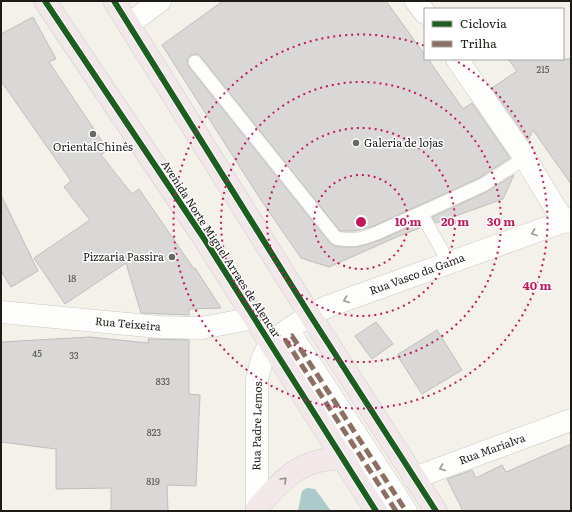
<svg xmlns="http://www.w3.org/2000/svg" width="572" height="512" viewBox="0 0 572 512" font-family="Literata,serif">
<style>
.water{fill:#abcac9}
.building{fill:#d9d8d7;stroke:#bfbebd}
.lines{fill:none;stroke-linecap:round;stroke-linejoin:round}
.lane-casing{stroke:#cac8c3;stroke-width:14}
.street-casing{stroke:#cac8c3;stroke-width:23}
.secondary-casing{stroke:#cac8c3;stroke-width:23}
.primary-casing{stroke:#cecdc9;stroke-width:23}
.lane{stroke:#fdfdfc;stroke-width:13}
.street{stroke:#fdfdfc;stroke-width:22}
.secondary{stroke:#fdfdfc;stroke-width:22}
.primary{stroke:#f2e8ea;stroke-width:22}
.quiet{stroke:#8d6e63;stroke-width:5;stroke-dasharray:10 5;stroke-linecap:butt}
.cycleway-casing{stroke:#fff;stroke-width:8}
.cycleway{stroke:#1b5e20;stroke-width:6}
.oneway{stroke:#989895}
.oneway2{stroke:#928c8b}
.ring{fill:none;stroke:#c2185b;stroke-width:2;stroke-dasharray:2 4}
.poi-dot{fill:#686761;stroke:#fff;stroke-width:1.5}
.labels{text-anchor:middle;stroke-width:3;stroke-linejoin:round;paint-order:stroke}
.number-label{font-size:9px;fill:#4e4d49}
.poi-label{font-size:11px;fill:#1d1c17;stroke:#fff;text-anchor:start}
.street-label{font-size:11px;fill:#1d1c17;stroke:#fff}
.centre{fill:#c2185b;stroke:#fff;stroke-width:2}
.ring-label{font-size:12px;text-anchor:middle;font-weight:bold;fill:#c2185b;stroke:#fff;stroke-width:3;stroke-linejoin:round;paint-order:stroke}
</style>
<rect width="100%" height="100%" fill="#f3f1ea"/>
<path class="water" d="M307 488 315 489 331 511H298L302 491Z"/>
<path class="building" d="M223 1H386L425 55V59H428L463 109 472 103 510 158 479 178 374 226 356 231H340L201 57 198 54 190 56 187 59 189 67 330 243 335 246 341 247H358L380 240 418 223 420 228 399 236 329 267 301 258 261 200 162 45Z
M33 17 56 59 49 62 108 150 101 155 132 194 139 189 194 269 195 268 221 308 189 309V315L141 313 126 263 65 304 34 258 90 220 64 187 71 181 1 81V34Z
M508 59H571V184L533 130 528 140 492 88 517 71Z
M514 175 503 199 436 223 432 217 486 192Z
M1 195 38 271 11 287 1 271Z
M376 322 393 344 372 359 355 336Z
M437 330 462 370 422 394 397 355Z
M90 337 149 343 148 339 189 340V394L200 395 196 486 167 485 168 511H111V488L56 489V449L1 442V342Z
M571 444V511H463L447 479 472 470 476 478 502 465 506 472Z"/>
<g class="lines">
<defs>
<path id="lane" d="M195 62 336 238C355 241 359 240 377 233L483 185 525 158
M421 213 449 263"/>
<path id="street" d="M416 1 425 13
M129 24 160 1
M457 59 525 158 564 222
M1 312 159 327 202 328 254 318
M414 478 571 420
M396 511 286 341 292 336 406 511"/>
<path id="secondary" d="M257 511V379L262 360 270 342 310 315 329 306 571 219"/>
<path id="primary" d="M45 1 203 237 376 511
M114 1 310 315 436 511
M257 508C276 488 290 468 319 461 327 459 336 459 344 458"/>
</defs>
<use href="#lane" class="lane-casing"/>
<use href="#street" class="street-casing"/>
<use href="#secondary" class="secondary-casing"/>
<use href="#primary" class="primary-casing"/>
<use href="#lane" class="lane"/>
<use href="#street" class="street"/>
<use href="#secondary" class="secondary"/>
<use href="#primary" class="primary"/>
<path class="quiet" d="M396 511 286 341 292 336 406 511"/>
<defs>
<path id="cycleway" d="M45 1 203 237 376 511
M114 1 310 315 436 511"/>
</defs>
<use href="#cycleway" class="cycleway-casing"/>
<use href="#cycleway" class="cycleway"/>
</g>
<defs><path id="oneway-chevron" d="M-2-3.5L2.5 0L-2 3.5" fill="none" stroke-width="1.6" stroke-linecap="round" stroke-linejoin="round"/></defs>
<g class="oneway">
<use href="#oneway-chevron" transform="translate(534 233) rotate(160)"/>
<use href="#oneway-chevron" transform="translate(346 300) rotate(160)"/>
<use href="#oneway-chevron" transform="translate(442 468) rotate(160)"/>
</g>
<use class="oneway2" href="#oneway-chevron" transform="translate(284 480) rotate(-45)"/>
<g class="ring">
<circle cx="361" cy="222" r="47"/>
<circle cx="361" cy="222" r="94"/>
<circle cx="361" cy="222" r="140"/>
<path d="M453 59A187 187 0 1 1 425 46"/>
</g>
<g class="poi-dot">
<circle cx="93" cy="134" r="4"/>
<circle cx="356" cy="143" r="4"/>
<circle cx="172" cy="257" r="4"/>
</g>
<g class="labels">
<g class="number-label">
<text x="543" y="73">215</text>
<text x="72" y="282">18</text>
<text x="37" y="357">45</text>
<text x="74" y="359">33</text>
<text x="163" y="385">833</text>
<text x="154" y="436">823</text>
<text x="153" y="485">819</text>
</g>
<g class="poi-label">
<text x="364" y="147">Galeria de lojas</text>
<text x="93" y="151" text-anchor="middle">OrientalChinês</text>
<text x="164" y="261" text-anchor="end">Pizzaria Passira</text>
</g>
<g class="street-label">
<text transform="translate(221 249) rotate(57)" y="4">Avenida Norte Miguel Arraes de Alencar</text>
<text transform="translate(417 274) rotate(-20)" y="4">Rua Vasco da Gama</text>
<text transform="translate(128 324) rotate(5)" y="4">Rua Teixeira</text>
<text transform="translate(257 426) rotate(-89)" y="4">Rua Padre Lemos</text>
<text transform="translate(492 449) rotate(-20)" y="4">Rua Marialva</text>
</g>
</g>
<circle cx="361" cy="222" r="6" class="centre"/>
<g class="ring-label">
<text x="408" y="226">10 m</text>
<text x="455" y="226">20 m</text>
<text x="501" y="226">30 m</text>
<text x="537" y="290">40 m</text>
</g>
<rect width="572" height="512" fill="none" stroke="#1d1c17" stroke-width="4"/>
<rect x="424" y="8" width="140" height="52" fill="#ffffff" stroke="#a5a4a2"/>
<rect x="432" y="21" width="20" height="6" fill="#1b5e20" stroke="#a5a4a2"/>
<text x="460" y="28" font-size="12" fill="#1d1c17">Ciclovia</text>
<rect x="432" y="41" width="20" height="6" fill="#8d6e63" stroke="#a5a4a2"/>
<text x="460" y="48" font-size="12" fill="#1d1c17">Trilha</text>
</svg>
